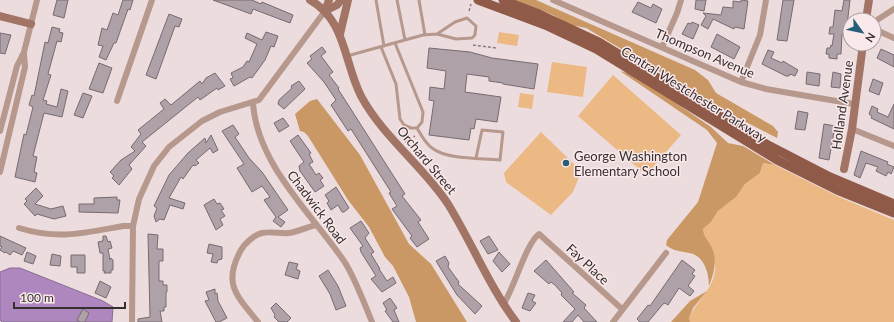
<svg xmlns="http://www.w3.org/2000/svg" width="894" height="322" viewBox="0 0 894 322" font-family="Lato,sans-serif">
<style>
.green{fill:#ecb984}
.forest{fill:#ca9864}
.water{fill:#ae87be;stroke:#8a6d93}
.building{fill:#afa1a8;stroke:#776a71}
.lines{fill:none;stroke-linecap:round;stroke-linejoin:round}
.path{stroke:#887d7e;stroke-width:1.5;stroke-dasharray:3 2;stroke-linecap:butt}
.lane{stroke:#b7988d;stroke-width:3}
.street{stroke:#b7988d;stroke-width:6}
.secondary{stroke:#a17465;stroke-width:8}
.primary{stroke:#905a48;stroke-width:9}
.poi-dot{fill:#265d78;stroke:#fae9ea;stroke-width:1.5}
.labels{text-anchor:middle;stroke-width:3;stroke-linejoin:round;paint-order:stroke}
.street-label{font-size:13px;fill:#352f2f;stroke:#fae9ea}
.poi-label{font-size:13px;fill:#352f2f;stroke:#fae9ea;text-anchor:start}
</style>
<rect width="100%" height="100%" fill="#eddcdd"/>
<path class="green" d="M499 32 519 35 517 46 497 43Z
M552 62 587 67 583 97 547 92Z
M613 75 681 135 646 175 578 116Z
M520 93 534 95 532 109 518 107Z
M541 132 575 165 579 177 573 192 551 215 506 182 504 173Z
M763 163 775 165 839 197 894 220V322H690L689 318C696 302 714 288 715 270 716 265 713 259 713 254 711 244 704 239 703 229L711 222 718 211 736 197 745 184 760 173Z"/>
<path class="forest" d="M515 0H536L695 70 708 80 716 93 773 126 778 132 777 138 736 117 586 28 570 25 553 15Z
M620 71 635 75 711 127 728 143 743 146 775 165 763 163 760 173 745 184 736 197 718 211 711 222 703 229C704 237 707 239 711 246 718 259 714 273 709 286 709 273 704 255 689 253 680 251 673 251 666 245L667 240 698 202 717 143 707 130Z
M317 99 360 155 409 244 431 264 467 322H416L409 297 393 266 385 257 369 227 348 200 308 136 304 132 300 131 295 114 310 101Z
M707 291 693 308 689 318 690 322H671L690 301Z"/>
<path class="water" d="M10 268H20L103 301 113 307 112 322H2L0 320V272Z"/>
<path class="building" d="M57 0H68L64 18 53 15Z
M123 0H133L130 10 128 9 116 43H114L106 60 99 57 103 46 98 45 102 28 107 30 113 13 118 15Z
M213 0H252L261 4 262 2 293 15 290 23 253 9 251 14Z
M696 0H706L704 11 695 9Z
M741 0 748 1 744 29 735 27 734 29 713 19 708 29 701 25 706 16 703 13 721 15 723 7 733 8V1L741 2Z
M783 0H794L787 41 777 40Z
M844 0H850L846 34H842L841 54H837V59L829 58V54H826L827 48H830L831 45 832 46 834 34H829L830 27H833L835 10 842 11Z
M638 2 651 8 653 4 662 9 656 23 632 12Z
M169 14 182 19 179 27 175 26 156 79 146 75Z
M692 22 699 25 693 39 682 34 688 23 691 24Z
M52 27 60 29 59 32 63 33 61 42 57 41 48 74 51 75 43 100 47 101 46 104 57 107 61 89 68 91 62 117 44 113 33 156 37 157 34 172 37 173 35 182 15 177 24 134 26 135 33 107 29 105 32 95 34 96 45 42 48 43Z
M266 32 278 36 274 47 271 46 265 60 252 78 250 77 234 86 230 79 233 78 231 73 243 67 247 61 249 62 257 44 245 38 247 33 262 40Z
M0 33 11 35 5 54 0 53Z
M717 34 740 47 734 59 711 47Z
M322 47 326 52 321 56 333 72 329 75 339 88 338 89 405 194 402 196 421 220 418 222 429 239 417 247 410 238 412 236 392 209 397 206 389 193 391 192 351 129 348 131 331 105 336 100 324 82 307 63 312 59 310 56Z
M429 48 470 52 492 58 538 64 534 89 503 84V83L489 81V77L467 74 465 92 501 97 497 122 476 119 474 129 471 128 469 140 429 135 434 101 429 100 430 87 444 89 446 71 427 68Z
M881 49 894 55V67L877 58Z
M768 50 774 52 771 58 782 63 783 61 798 70 795 76 790 74 789 76H786L762 64Z
M99 63 112 68 103 93 89 89Z
M807 72 820 74 819 86 806 84Z
M833 72 841 74 840 88 831 87Z
M215 73 225 86 218 90 217 88 200 100 198 97 142 142 146 146 129 165 132 169 119 185 112 178 114 176 110 172 121 160 135 151 131 147 141 134 138 130 164 109 160 103 165 99 171 105 200 81 202 84 206 78Z
M873 79 883 83 879 95 869 91Z
M299 81 305 89 284 109 278 104 279 100 292 88 291 86Z
M83 93 92 96 83 118 74 115Z
M894 104V129L871 118 872 116 869 114 872 106 878 109 877 112 888 117Z
M798 111 808 113 805 130 795 129Z
M283 118 289 126 279 132 274 123Z
M824 124 835 126 829 160 819 158Z
M233 125 239 134 235 137 249 158 262 172 288 210 278 217 285 222 281 227 273 221 276 217 264 200 270 197 262 186 252 192 237 168 244 164 222 131Z
M211 135 218 150 213 153 210 148 196 160 199 163 195 166 193 165 183 179 181 177 169 198 185 203 183 209 170 205 164 220 160 219 156 222 154 216 157 208 154 206 169 175 188 153 205 138 206 143Z
M298 135 311 153 309 154 313 162 309 164 316 175 319 173 323 178 320 180 324 186 315 192 300 171 299 166 304 162 290 141Z
M861 151 888 162 887 164 894 167 891 174 888 172 886 176 876 171 878 167 866 163 860 178 854 175Z
M336 187 349 208 344 212H342L338 205 331 210 327 203 329 201 325 195Z
M36 188 43 196 35 204 51 209 63 206 66 216 54 219 37 214 35 216 24 204 27 201 25 199Z
M117 197V200H120L118 213 79 212V204H94V198Z
M214 199 217 204 220 203 224 209 221 210 225 216 220 219 223 225 216 230 204 205Z
M361 221 369 233 365 238 374 252 371 254 380 269H379L387 281 393 277 396 283 382 292 371 279 376 276 361 252 360 248 363 246 350 228Z
M148 234 158 235 157 249H163V261H159V281H163V285H167V292H166V307H164V311H160L162 322H138V319L150 317Z
M0 236 26 248 22 255 13 251 10 255 6 252 5 253 0 250 2 247 0 246Z
M103 236H106L108 242 110 241 112 248 108 249 110 260 111 258 113 260V270H111V273H104L105 271H103V253H100L98 242 103 241Z
M489 236 498 250 488 254 480 241Z
M209 244 222 247V259L218 260 217 263 211 262 213 254 207 253Z
M27 252 36 256 33 264 24 261Z
M499 252 510 264 502 272 493 261Z
M52 254 61 256 60 266 50 265Z
M71 255H85V273H77V267H71Z
M445 256 449 263 448 267 459 282 458 284 482 306 475 314 457 295 436 261Z
M546 260 574 292 572 293 586 305 584 308 597 322H584L578 315 572 322H563L575 309 561 295 562 293 555 285 551 282 549 284 534 271Z
M682 260 695 270 692 274 695 276 688 286 694 291 690 296 679 288 668 305 665 303 663 304 648 322H640L637 319 648 305 650 306Z
M289 262 298 264 296 269 300 271 298 279 285 275Z
M328 270 338 286 346 306 336 310 330 294 319 276Z
M100 281 111 287 106 298 95 293Z
M215 289V294L217 293 218 301 227 318 219 322H216L205 301 209 300 206 292Z
M528 293 535 295 532 301 536 303 530 311 522 308Z
M390 298 397 308 394 310 399 322H393L385 311 387 310 383 303Z
M276 303 291 318 287 322H279L274 317 275 315 271 308Z
M83 309 89 313 85 322H80L77 320Z"/>
<g class="lines">
<path class="path" d="M469 11 471 4
M473 45 496 48
M405 142 415 136"/>
<path class="lane" d="M376 0 384 46
M397 0 405 40
M419 0 425 35
M467 18 476 26 475 35 472 38 456 39 437 34 455 22Z
M381 47 396 84 400 119 404 125 411 128H417L422 122 423 112 395 43
M347 56 423 35 437 34
M417 128C421 135 425 143 432 148 447 160 481 158 500 160L503 132 482 130 476 158"/>
<path class="street" d="M553 0 741 82 766 89 854 104
M874 22 894 9
M874 29 894 38
M662 47 677 13 681 0
M741 82 760 35 766 0
M117 101 152 0
M253 103C257 164 311 213 344 261 354 276 365 305 372 322
M852 129 894 146
M0 131 17 66 24 52 37 0
M0 172 25 67 24 53
M19 228C58 240 84 233 123 226H133
M503 305C515 287 525 245 539 234L622 309
M132 322 133 226 139 199 154 166 169 147 202 121 220 112 259 100 325 11
M258 322C237 296 222 284 241 250 245 243 254 235 262 233 271 231 281 234 289 233 298 232 307 227 316 225
M613 322 666 253"/>
<path class="secondary" d="M310 0C346 20 344 63 361 96 383 137 423 166 448 204 472 243 489 286 516 322
M325 11 337 5 341 0
M325 11 329 0
M0 16 31 24
M866 20 869 0
M340 34 348 0
M844 169 852 129 863 44"/>
<path class="primary" d="M478 0 545 25 596 49 777 160 837 190 894 213
M503 0 539 14 599 42 768 145 830 177 894 204"/>
</g>
<circle class="poi-dot" cx="566" cy="163" r="4"/>
<g class="labels">
<g class="street-label">
<text transform="translate(705 53) rotate(23)" y="5">Thompson Avenue</text>
<text transform="translate(694 94) rotate(32)" y="5">Central Westchester Parkway</text>
<text transform="translate(842 105) rotate(-82)" y="5">Holland Avenue</text>
<text transform="translate(427 160) rotate(50)" y="5">Orchard Street</text>
<text transform="translate(317 207) rotate(53)" y="5">Chadwick Road</text>
<text transform="translate(588 264) rotate(43)" y="5">Fay Place</text>
</g>
<g class="poi-label">
<text x="574" y="161">George Washington<tspan x="574" dy="15">Elementary School</tspan></text>
</g>
</g>
<g transform="translate(862 32) rotate(123)"><circle r="19" fill="#fae9ea" stroke="#ab9f9f"/>
<path d="M0-3L7 15L0 10L-7 15Z" fill="#265d78"/>
<text y="-6" font-size="11" font-weight="bold" text-anchor="middle" fill="#352f2f">N</text>
</g>
<path d="M14 302v6h111v-6" fill="none" stroke="#352f2f" stroke-width="2"/>
<text x="20" y="302" font-size="12" fill="#352f2f" stroke="#fae9ea" stroke-width="3" paint-order="stroke">100 m</text>
</svg>
